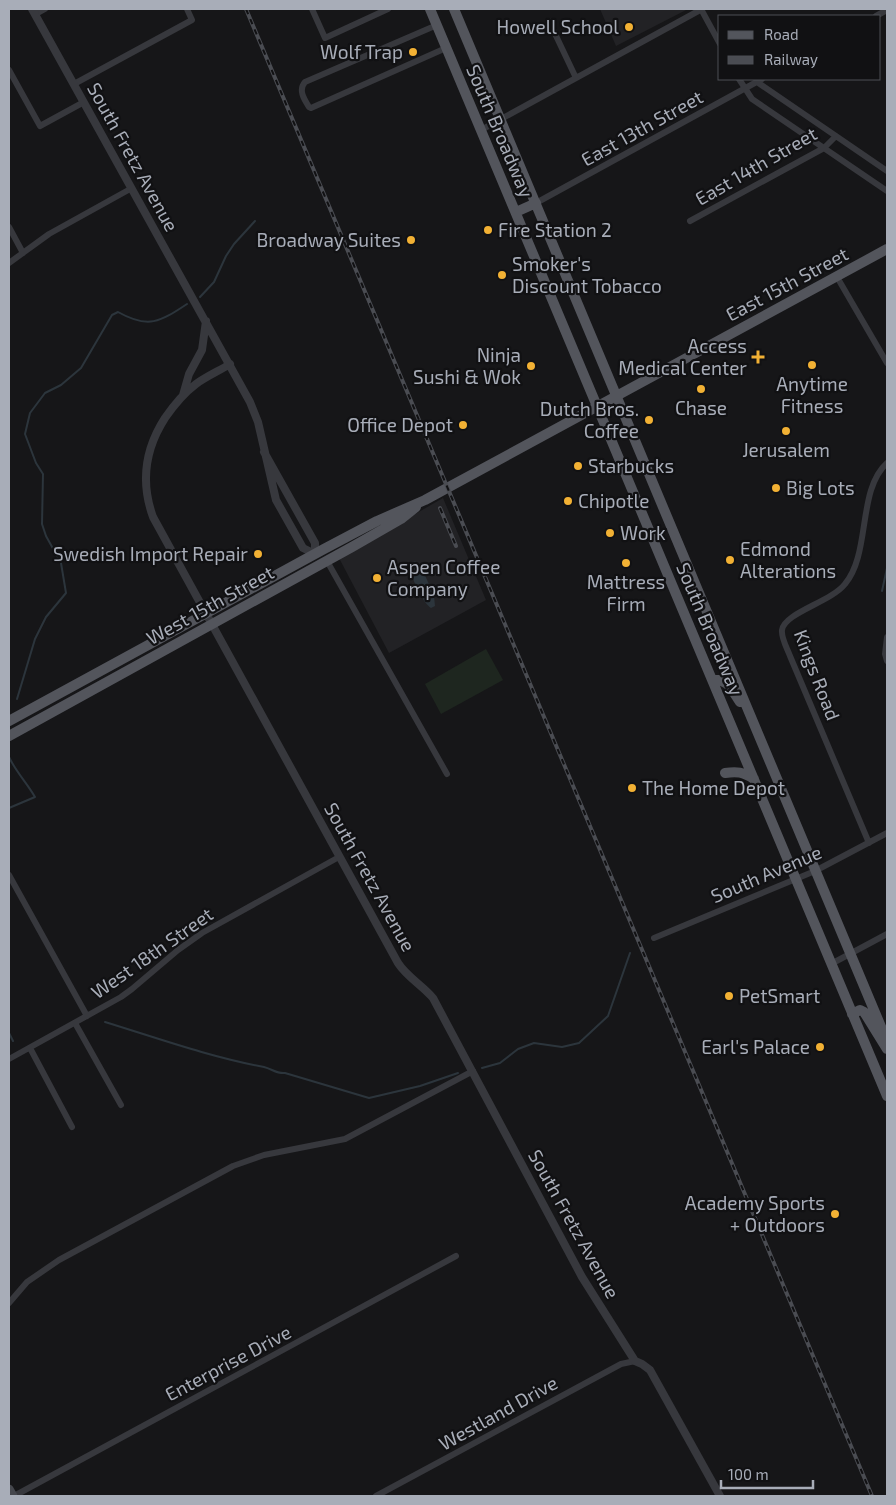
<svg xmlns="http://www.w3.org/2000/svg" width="896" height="1505" viewBox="0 0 896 1505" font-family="'Exo 2',sans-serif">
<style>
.built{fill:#222225}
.green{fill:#1e261f}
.water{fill:#2c353c}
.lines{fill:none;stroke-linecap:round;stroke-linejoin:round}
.stream{stroke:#2c353c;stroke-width:2}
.minor{stroke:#37383d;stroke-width:6}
.tertiary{stroke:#37383d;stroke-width:8}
.secondary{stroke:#45474d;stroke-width:9}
.primary{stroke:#53555c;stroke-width:10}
.rail-casing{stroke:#4a4c52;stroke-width:4}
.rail{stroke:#111113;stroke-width:2;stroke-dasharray:5.5;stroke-linecap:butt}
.poi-dot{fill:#f2b134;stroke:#111113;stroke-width:2}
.labels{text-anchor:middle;stroke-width:4.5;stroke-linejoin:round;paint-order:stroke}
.poi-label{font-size:19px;fill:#a8adb8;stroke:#111113;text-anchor:end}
.street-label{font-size:19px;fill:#a8adb8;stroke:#111113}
</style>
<rect width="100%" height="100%" fill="#161618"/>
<path class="built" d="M600 9H688L616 46Z
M443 498 486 600 389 653 339 558Z"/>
<path class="green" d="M486 649 503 680 441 714 425 684Z"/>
<path class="water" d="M415 561 421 566 434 596 435 606 431 608C424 605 408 573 410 564Z"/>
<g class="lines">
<path class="stream" d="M200 297 214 282 226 256 234 244 255 221
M882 591 887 568
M17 699 35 639 46 617 66 593 61 563 46 536 42 524 43 474 36 463 25 434 30 413 45 393 61 385 81 368 112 315 118 312C148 329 160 322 187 304
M9 757C16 772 27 783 35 797L9 808
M105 1022C157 1038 210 1057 264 1067 272 1069 277 1074 285 1073L369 1098 420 1086 458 1073
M9 1033 13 1041
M482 1068 500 1063 518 1049 534 1043 562 1047 579 1043 608 1016 630 953"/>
<path class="minor" d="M312 9 325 38 388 9
M701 9 720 44
M36 14 45 9
M876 16 887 10
M549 21 576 78
M437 25 305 82C298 90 304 99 309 107L311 108 446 48
M9 70 40 126 84 102
M739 79 752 99 887 191
M757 82 887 171
M74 84 192 20 187 9
M481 130 702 9
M536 203 762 79
M690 221 824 148 836 136
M9 227 23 253
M9 263 49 234 132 188
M837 277 887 363
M327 561 447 774
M887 637 885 654 887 661
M869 843 790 656C787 648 781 638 782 630 784 613 831 602 845 584 871 553 857 490 887 463
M9 875 87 1016
M654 938 815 871 887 833
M831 964 887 934
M75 1023 121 1105
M30 1048 72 1127
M9 1059 121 997 132 989 178 950 202 933 339 857
M9 1303 27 1282 59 1260 233 1166 264 1155 345 1139 473 1071
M14 1496 456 1256
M376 1496 621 1364 635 1361"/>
<path class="tertiary" d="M32 9 250 402 258 422 276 500 303 548 315 554V543L264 452
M230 364C219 371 207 376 196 384 184 393 174 405 165 418 145 449 140 481 153 517L398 963C407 977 422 985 433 998L582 1277 635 1361 642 1364 650 1370 720 1496
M183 395 189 374 202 350 206 321"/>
<path class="secondary" d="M9 1489 13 1496"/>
<path class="primary" d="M430 9 887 1096
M454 9 887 1041
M516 212 536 203
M712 680C728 678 732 691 740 702
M9 721 324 549 377 521 425 500 887 249
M9 736 352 547 401 519 416 507
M725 773C737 771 743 772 754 779
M852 1014 860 1010 864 1012 887 1049"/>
<defs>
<path id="rail" d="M246 9 872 1496
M440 508 456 546"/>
</defs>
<use href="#rail" class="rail-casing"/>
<use href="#rail" class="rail"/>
</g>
<g class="poi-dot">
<circle cx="629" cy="27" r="5"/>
<circle cx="413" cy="52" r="5"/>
<circle cx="488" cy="230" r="5"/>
<circle cx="411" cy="240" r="5"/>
<circle cx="502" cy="275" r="5"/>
<path d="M755.5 349.5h5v5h5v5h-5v5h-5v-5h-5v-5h5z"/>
<circle cx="812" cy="365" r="5"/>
<circle cx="531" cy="366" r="5"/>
<circle cx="701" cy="389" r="5"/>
<circle cx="649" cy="420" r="5"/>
<circle cx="463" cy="425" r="5"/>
<circle cx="786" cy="431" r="5"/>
<circle cx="578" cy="466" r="5"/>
<circle cx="776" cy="488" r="5"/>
<circle cx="568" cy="501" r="5"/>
<circle cx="610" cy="533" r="5"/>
<circle cx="258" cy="554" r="5"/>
<circle cx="730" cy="560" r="5"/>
<circle cx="626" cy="563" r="5"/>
<circle cx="377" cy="578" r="5"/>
<circle cx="632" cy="788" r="5"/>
<circle cx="729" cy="996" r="5"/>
<circle cx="820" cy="1047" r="5"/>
<circle cx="835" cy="1214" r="5"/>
</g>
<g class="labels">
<g class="poi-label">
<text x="619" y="34">Howell School</text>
<text x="403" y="59">Wolf Trap</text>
<text x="498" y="237" text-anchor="start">Fire Station 2</text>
<text x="401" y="247">Broadway Suites</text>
<text x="512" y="271" text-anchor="start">Smoker's<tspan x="512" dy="22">Discount Tobacco</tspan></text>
<text x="747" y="353">Access<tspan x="747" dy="22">Medical Center</tspan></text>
<text x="521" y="362">Ninja<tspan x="521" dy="22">Sushi &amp; Wok</tspan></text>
<text x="812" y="391" text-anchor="middle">Anytime<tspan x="812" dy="22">Fitness</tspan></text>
<text x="701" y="415" text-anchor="middle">Chase</text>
<text x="639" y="416">Dutch Bros.<tspan x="639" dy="22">Coffee</tspan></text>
<text x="453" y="432">Office Depot</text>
<text x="786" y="457" text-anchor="middle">Jerusalem</text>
<text x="588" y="473" text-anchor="start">Starbucks</text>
<text x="786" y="495" text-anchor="start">Big Lots</text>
<text x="578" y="508" text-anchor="start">Chipotle</text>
<text x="620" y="540" text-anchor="start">Work</text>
<text x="740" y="556" text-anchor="start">Edmond<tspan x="740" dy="22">Alterations</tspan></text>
<text x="248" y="561">Swedish Import Repair</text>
<text x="387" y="574" text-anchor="start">Aspen Coffee<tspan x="387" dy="22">Company</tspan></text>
<text x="626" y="589" text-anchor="middle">Mattress<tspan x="626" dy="22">Firm</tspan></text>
<text x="642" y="795" text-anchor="start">The Home Depot</text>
<text x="739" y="1003" text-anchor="start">PetSmart</text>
<text x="810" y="1054">Earl's Palace</text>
<text x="825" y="1210">Academy Sports<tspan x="825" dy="22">+ Outdoors</tspan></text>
</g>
<g class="street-label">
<text transform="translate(642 128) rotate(-29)" y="7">East 13th Street</text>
<text transform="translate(500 131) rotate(67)" y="7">South Broadway</text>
<text transform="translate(133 157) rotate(61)" y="7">South Fretz Avenue</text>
<text transform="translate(756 166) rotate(-30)" y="7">East 14th Street</text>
<text transform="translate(787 284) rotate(-28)" y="7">East 15th Street</text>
<text transform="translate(210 605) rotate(-29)" y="7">West 15th Street</text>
<text transform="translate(710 629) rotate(67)" y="7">South Broadway</text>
<text transform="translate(817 675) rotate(69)" y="7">Kings Road</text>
<text transform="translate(766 874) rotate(-23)" y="7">South Avenue</text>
<text transform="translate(370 877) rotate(61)" y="7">South Fretz Avenue</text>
<text transform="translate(152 953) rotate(-35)" y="7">West 18th Street</text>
<text transform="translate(574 1224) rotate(61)" y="7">South Fretz Avenue</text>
<text transform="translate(228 1363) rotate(-28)" y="7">Enterprise Drive</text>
<text transform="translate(498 1413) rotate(-29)" y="7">Westland Drive</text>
</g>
</g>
<rect width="896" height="1505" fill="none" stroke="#a8adb8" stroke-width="20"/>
<rect x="718" y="15" width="162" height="65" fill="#111113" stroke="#4d4f55"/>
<rect x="728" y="31" width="25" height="8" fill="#53555c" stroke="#4d4f55"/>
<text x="764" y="40" font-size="15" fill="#a8adb8">Road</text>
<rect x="728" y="56" width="25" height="8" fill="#4a4c52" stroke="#4d4f55"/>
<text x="764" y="65" font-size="15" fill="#a8adb8">Railway</text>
<path d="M721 1480v8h92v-8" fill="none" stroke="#a8adb8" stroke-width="2.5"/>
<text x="728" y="1480" font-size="15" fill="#a8adb8" stroke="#111113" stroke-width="4" paint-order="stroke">100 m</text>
</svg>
